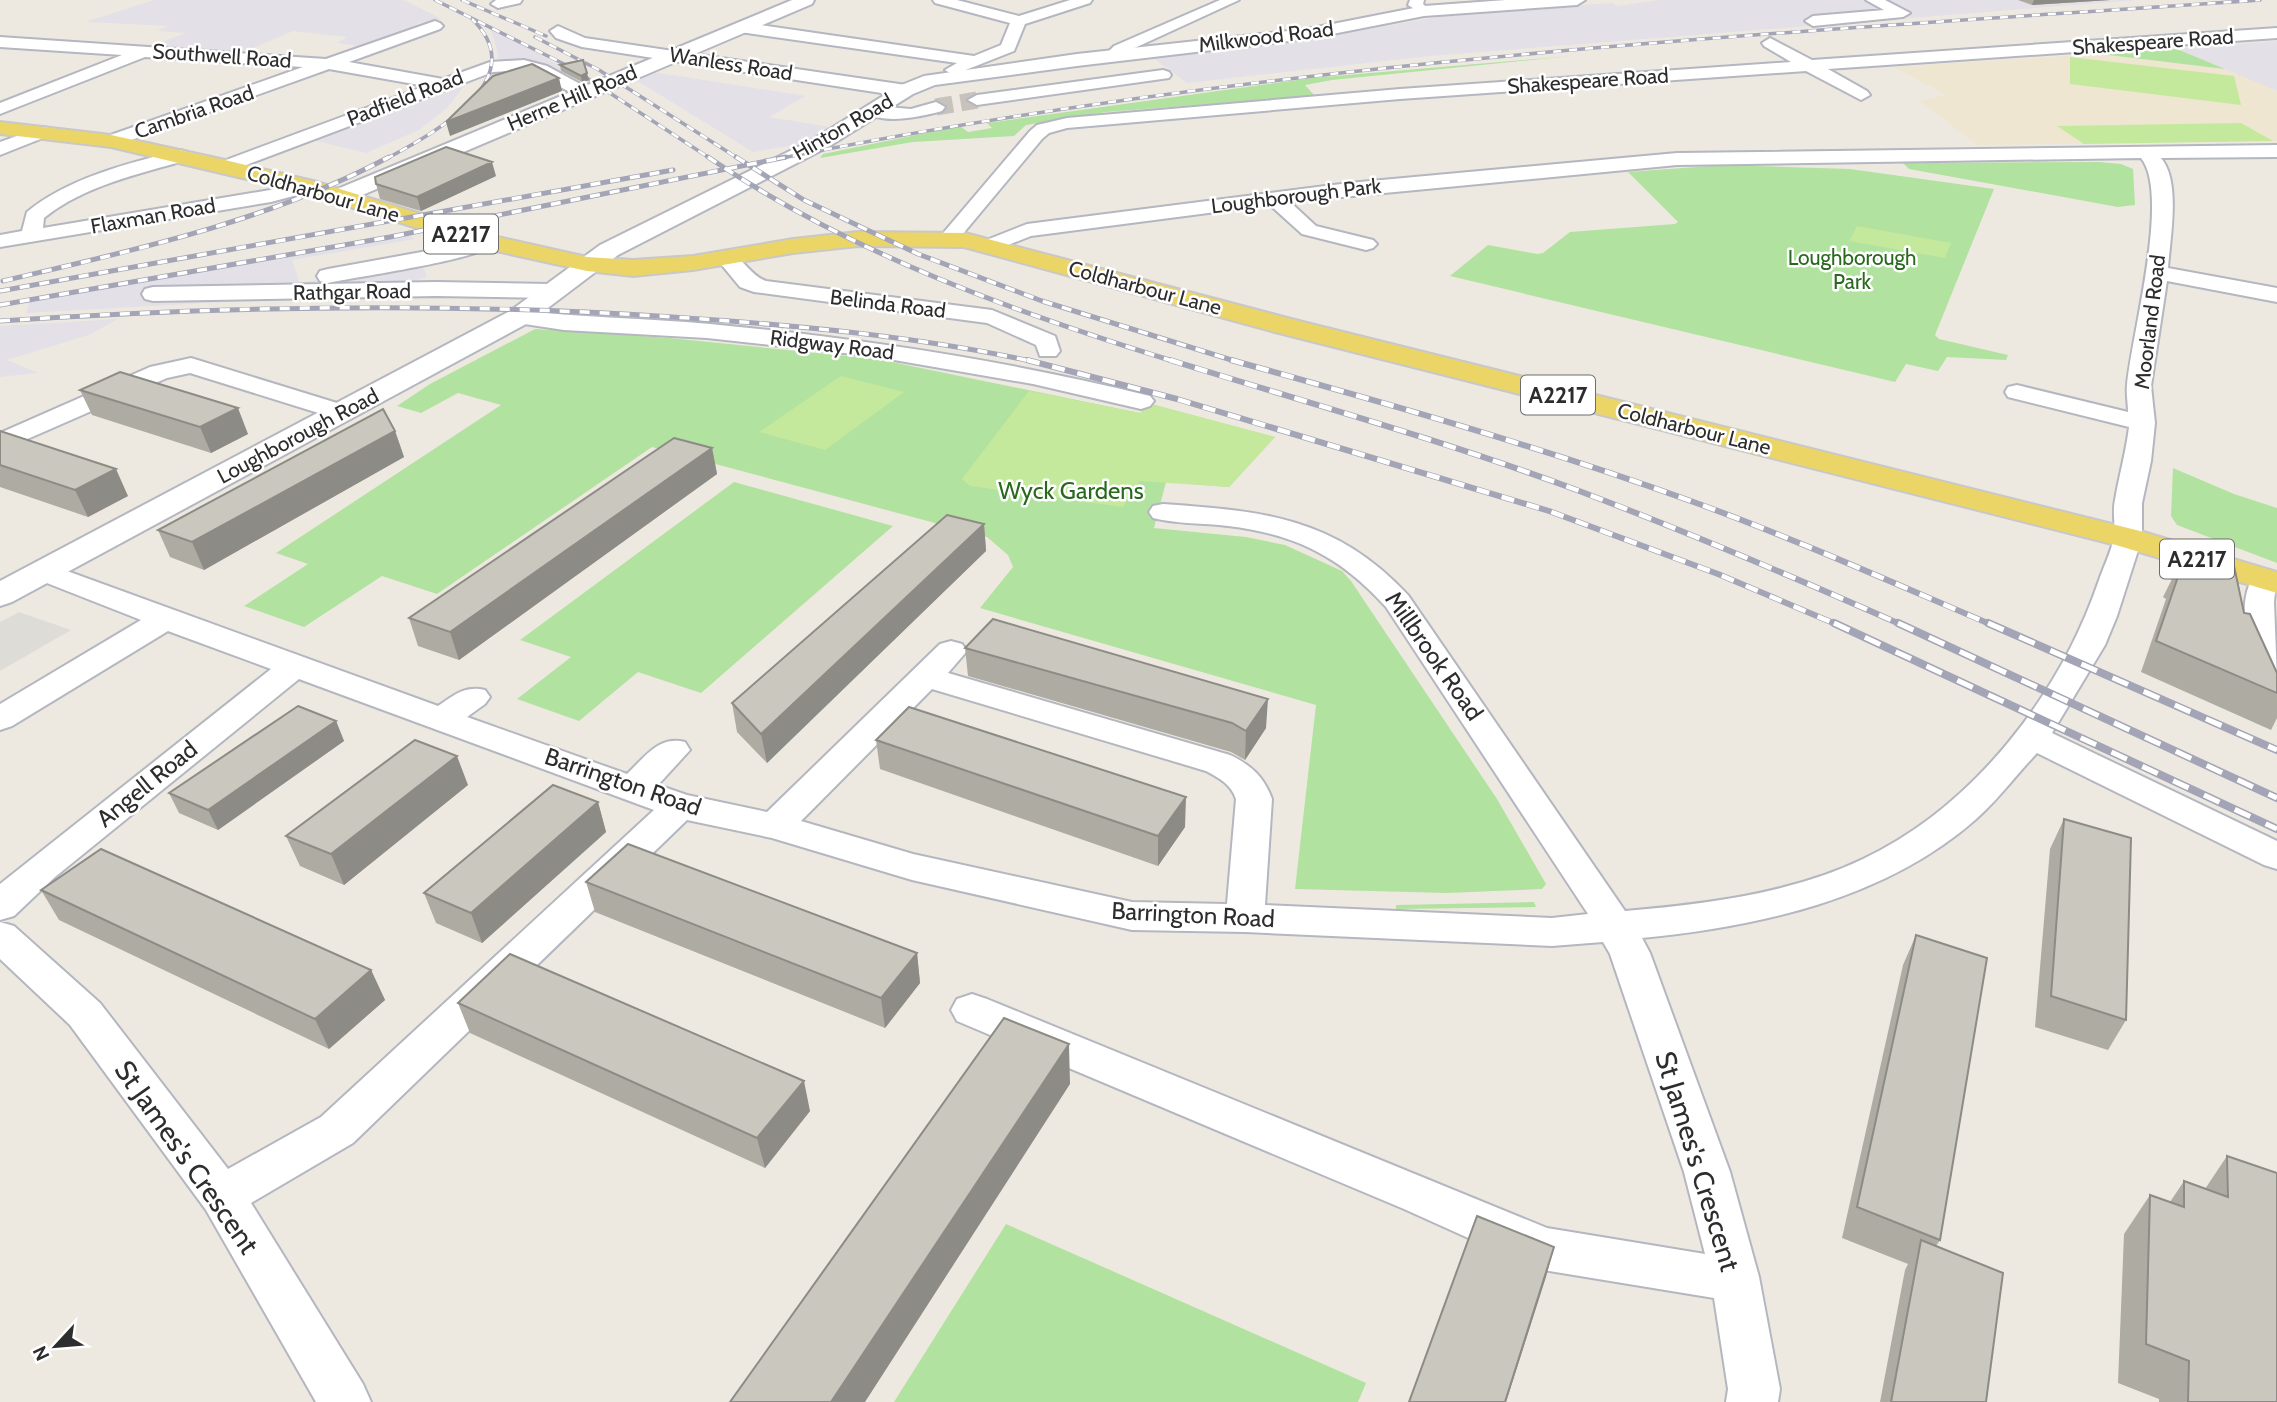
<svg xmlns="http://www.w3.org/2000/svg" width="2277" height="1402" viewBox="0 0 2277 1402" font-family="Cabin,sans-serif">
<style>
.industrial{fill:#e3e0e7}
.education{fill:#eee6d1}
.green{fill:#b2e29f}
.pitch{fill:#c4e99c}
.plaza{fill:#dedcd7}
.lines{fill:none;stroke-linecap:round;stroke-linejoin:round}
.street-tunnel{stroke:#c7c3bc;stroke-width:17;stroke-dasharray:17 8;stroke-linecap:butt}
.street-casing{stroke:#b4b6c0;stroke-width:4}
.secondary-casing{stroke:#b4b6c0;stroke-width:4}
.primary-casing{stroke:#c8c8c8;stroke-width:4}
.street{fill:#fff;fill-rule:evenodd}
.secondary{fill:#fff;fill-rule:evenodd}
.primary{fill:#ecd567;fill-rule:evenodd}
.rail-far3-casing{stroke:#a3a5b6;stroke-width:3.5}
.rail-far2-casing{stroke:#a3a5b6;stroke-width:5}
.rail-far1-casing{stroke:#a3a5b6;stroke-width:6}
.rail-casing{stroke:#a3a5b6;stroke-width:8}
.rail-far3{stroke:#fff;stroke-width:2.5;stroke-dasharray:8;stroke-linecap:butt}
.rail-far2{stroke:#fff;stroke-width:3.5;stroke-dasharray:10;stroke-linecap:butt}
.rail-far1{stroke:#fff;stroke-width:4.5;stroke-dasharray:13;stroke-linecap:butt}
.rail{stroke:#fff;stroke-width:5;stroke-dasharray:17;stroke-linecap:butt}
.wall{fill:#aeaba3}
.shaded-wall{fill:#8d8b85}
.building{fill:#cac7be;stroke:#8d8b85;stroke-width:2}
.labels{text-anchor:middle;stroke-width:5;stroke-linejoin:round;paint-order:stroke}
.far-street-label{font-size:21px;fill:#2d2d2d;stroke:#fff}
.far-park-label{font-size:21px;fill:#29691e;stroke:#fff}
.shield{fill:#fff;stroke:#6c6c6c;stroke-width:2}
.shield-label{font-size:23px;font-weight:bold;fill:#2d2d2d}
.park-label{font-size:24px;fill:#29691e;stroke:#fff}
.street-label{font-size:24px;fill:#2d2d2d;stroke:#fff}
.near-street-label{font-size:28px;fill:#2d2d2d;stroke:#fff}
</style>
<rect width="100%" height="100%" fill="#eee9e0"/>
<path class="industrial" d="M154 0H403L442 19 416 24 422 28 368 47 337 43 347 37 293 31 244 52 151 46 186 33 157 31 168 26 85 22Z
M1659 0H2137L1430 56 1187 83 1152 57 1307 40 1455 14 1612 3 1617 6Z
M490 28 594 84 633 80 653 72 806 96 769 117 830 127 801 144 753 152 639 82 564 92 554 87 482 100 496 74 498 53Z
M2277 41V91L2177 49Z
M468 81 447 108 419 130 366 153 312 140Z
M409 235 415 239 292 260 300 283 420 260 427 277 403 284 393 298 279 299 26 313 29 302Z
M118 319 89 335 7 360 38 373 0 377V326Z"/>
<path class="education" d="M2177 49 2277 91V141L1977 145 1920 101 1946 95 1894 67Z"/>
<path class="green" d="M2177 49 2225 69 2100 54Z
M1571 56 1332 80 1305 85 1315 96 1106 112 1026 125 1014 136 913 142 820 158 823 154 960 126 968 132 992 128 987 123 1312 78Z
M2099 162 2121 164 2133 169 2135 205 2118 207 1909 169 1903 163Z
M1724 165 1850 169 1994 189 1935 335 1939 339 2008 355 2006 360 1947 357 1938 371 1906 364 1895 382 1450 276 1488 245 1537 254 1543 253 1570 232 1675 224 1678 222 1628 172Z
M535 329 669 338 877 359 1140 413 1151 404 1275 437 1229 487 1166 482 1154 528 1246 537 1285 545 1342 571 1351 581 1497 799 1546 884 1542 889 1447 893 1295 889 1316 705 980 608 1013 567 1008 555 987 537 652 447 437 594 382 576 304 627 244 606 308 564 276 553 501 405 458 393 421 413 397 406 430 384Z
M2173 468 2234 494 2277 508V563L2177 525 2171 516Z
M734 482 893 526 701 693 638 672 579 721 517 699 571 657 520 640Z
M1534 902 1536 907 1396 909V905Z
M1006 1224 1366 1383 1358 1402H894Z"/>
<path class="pitch" d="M2070 57 2234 76 2241 105 2070 84Z
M2241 123 2273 141 2084 144 2057 126Z
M1857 226 1951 243 1945 258 1849 241Z
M841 376 904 392 825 450 759 432Z
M1029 391 1140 413 1151 404 1275 437 1229 487 1139 481 1123 507 970 486 962 479Z"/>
<path class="plaza" d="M19 612 71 630 0 671V622Z"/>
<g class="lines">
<path class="street-tunnel" d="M936 107 977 100"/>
<defs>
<path id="street" d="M496 0H522L520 3 498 8 491 4Z
M933 0H957L1019 16 1070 0H1092L1090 3 1025 24 1014 51 953 75 945 70 957 63 740 32 732 27 740 22 974 56 1001 45 1010 23 935 3Z
M1220 0H1239L1126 52 1128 55 1126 58H1114L1108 52 1114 46Z
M1410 0H1424L1423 4 1431 11 1424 15 1408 5Z
M1866 0H1885L1910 13 1903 17 1813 26 1805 21 1813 16 1884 10Z
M435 21 440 23 443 26 440 29 349 62 443 79 490 62 524 60 547 66 593 91 585 96 566 90 528 70 493 72 225 173 218 171 216 167 218 163 425 86 329 69 117 145H105L102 141 105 137 303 67 145 57 0 114V103L122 55 0 47V37L326 59Z
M558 26 585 38 906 85 914 90 906 95 888 94 582 47 556 38 550 31Z
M2277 28V38L1828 69 1867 91 1870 95 1861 100 1806 71 1400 99 1067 128 1049 133 1042 139 956 242H942L939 238 1030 131 1037 125 1067 118 1400 89 1791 62 1764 46 1762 43 1770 38 1812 60Z
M1163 70 1169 72 1171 75 1169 78 977 105 968 100 977 95Z
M936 102 945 107 942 111C924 116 881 126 866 111L875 106 911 109Z
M42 127 48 128 51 132 48 136 0 155V142Z
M2277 145V157L2161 158C2181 181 2170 239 2168 268L2277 288V302L2167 281 2151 386 2155 423 2151 461 2142 503V538L2117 616 2105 645 2052 733 2277 841V869L2264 865 2037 753C2016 775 1997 801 1975 820 1885 899 1758 927 1642 938L1650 953 1730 1172 1759 1277 1780 1389 1778 1402H1726L1728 1389 1714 1298 1543 1270 1526 1264 1404 1209 957 1021 951 1010 957 999 972 994 987 999 1547 1228 1705 1254 1684 1172 1610 954 1603 942 1552 946 1245 932 1132 930 912 880 772 838 687 820 353 1143 251 1203 363 1384 371 1402H316L206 1210 70 1025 0 959V922L14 926 100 1003 228 1169 321 1117 654 810 299 679 55 877 14 916 0 920V884L271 669 168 631 12 726 0 730V704L141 620 34 578 30 572 34 566 45 563 438 706C454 695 465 685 485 690L490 697 485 704 467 717 627 774C645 757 659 735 685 742L690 750 658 785 687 795 767 812 940 644 951 641 962 644 967 651 948 673 1230 755C1251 765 1264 777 1272 799L1265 905 1552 918 1588 914 1386 607C1340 556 1295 534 1228 526 1203 523 1177 524 1153 518L1149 512 1153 506 1163 504C1264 511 1335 517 1408 595L1625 911C1705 904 1790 894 1863 859 1973 807 2059 696 2098 583 2103 568 2111 552 2114 538 2116 525 2112 512 2115 500 2119 476 2126 452 2129 427L2008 397 2005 392 2008 387 2017 385 2128 412C2128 403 2126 394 2127 385 2131 337 2171 194 2141 158L1677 165 1290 202 1316 226 1373 240 1377 244 1373 248 1366 250 1302 234 1270 205 1031 236 998 249H984L980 245 984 241 1027 224 1349 183 1677 153ZM932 689 1206 771C1219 778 1231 784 1236 799L1227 904 1132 902 913 854 801 821Z
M180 150 187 152 189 156 187 160C139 174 83 186 44 218L43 228 270 190 305 181 315 187 312 191 271 202 0 247V235L22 231 27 212C68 178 129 163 180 150Z
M487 236 494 238 497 242C486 259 355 277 328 283L320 281 317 276 320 271 328 269 460 245Z
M727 252C743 256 749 275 766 281L992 310 1055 336 1060 351 1056 356H1040L1036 345 987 323 754 292 740 287 716 258 719 253Z
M436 282 550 284 558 286 561 291 558 296 550 298 436 296 153 301 145 299 142 294 145 289 153 287Z
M519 310C582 318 646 318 710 324 858 338 1005 360 1150 396L1154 401 1150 406 1141 409 1033 384 871 356 707 338 564 330 511 322 508 317 511 312Z
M191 358 350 407 354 412 350 417 341 420 190 373 167 378 0 451V433L150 367Z
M2266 571 2277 574 2274 602 2277 680 2266 677C2247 649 2235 603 2255 574Z"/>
<path id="secondary" d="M792 0H814L812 4 346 202H330L327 197 330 192Z
M1506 0H1585L1577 5 1424 16 1307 39 1077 66 935 85 913 94 828 147 618 255 528 323 12 602 0 606V581L510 311 600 245 814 139 899 86 924 76 1077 54 1307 29 1424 6Z"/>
<path id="primary" d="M0 122 111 135 225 160 317 182 493 236 587 257 633 260 693 256 793 239 858 232 965 233 1295 320 2140 531 2277 572V593L2116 545 1275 332 964 247 858 246 793 253 693 270 633 276 587 271 478 247 302 192 225 174 111 147 0 134Z"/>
</defs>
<use href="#street" class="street-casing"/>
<use href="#secondary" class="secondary-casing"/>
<use href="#primary" class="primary-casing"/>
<use href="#street" class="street"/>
<use href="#secondary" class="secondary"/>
<use href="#primary" class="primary"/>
<defs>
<path id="rail-far3" d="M435 0 570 67 711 159
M462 0 546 36
M535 37 599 70 739 159
M386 159C432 134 535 80 472 19
M777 159C1266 60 1764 34 2260 0"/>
<path id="rail-far2" d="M708 157C849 253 1014 312 1176 362
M736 157 804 200 918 254 1042 301 1238 362
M3 281C135 250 269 221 389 157
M0 291 673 170
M0 305 390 237 786 157
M0 321C224 306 449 302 673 317 794 325 916 336 1035 362"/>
<path id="rail-far1" d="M1027 360 1177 399 1549 511 1718 574 1838 625
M1170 360C1305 402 1442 440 1574 489 1685 531 1794 577 1902 625
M1231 360C1385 403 1538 446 1688 500 1791 537 1891 582 1992 625"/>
<path id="rail" d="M1834 623 2277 829
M1898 623 2277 798
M1988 623 2277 750"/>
</defs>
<use href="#rail-far3" class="rail-far3-casing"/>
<use href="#rail-far2" class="rail-far2-casing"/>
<use href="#rail-far1" class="rail-far1-casing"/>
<use href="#rail" class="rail-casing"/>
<use href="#rail-far3" class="rail-far3"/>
<use href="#rail-far2" class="rail-far2"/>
<use href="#rail-far1" class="rail-far1"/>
<use href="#rail" class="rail"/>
</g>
<path class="wall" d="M2018 0H2110L2032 5Z
M560 65 589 80 582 82 561 71Z
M496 176 421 211 380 199 376 184Z
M80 390 248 434 211 453 92 415Z
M0 431 128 496 88 517 0 487Z
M395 431 404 457 204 570 170 557 158 530Z
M712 448 717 474 459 660 418 646 409 618Z
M984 524 986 551 767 763 737 732 732 703Z
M2178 567 2244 613 2277 673V718L2271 730 2141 672 2166 599 2163 597Z
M965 648 1266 728 1245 760 1231 752 968 676Z
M336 721 344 741 218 830 179 813 169 793Z
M876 740 1185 827 1158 866 880 769Z
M468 785 344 885 300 866 286 836Z
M598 802 606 832 482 943 436 923 424 893Z
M2064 819 2126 1020 2108 1050 2035 1027 2050 849Z
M586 882 917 953 920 983 885 1028 595 912Z
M41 890 371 970 385 1000 329 1049 59 920Z
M1916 935 1940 1240 1936 1246 1986 1402H1880L1905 1270 1908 1264 1842 1238 1903 965Z
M458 1003 810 1111 765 1168 470 1033Z
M2227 1156 2277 1402H2159V1399L2118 1383 2124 1234 2150 1195 2170 1202 2184 1181 2205 1189Z"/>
<path class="shaded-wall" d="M2034 0H2110L2032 5Z
M587 73 589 80 582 82 581 76Z
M559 78 562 91 450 136 446 122Z
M492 162 496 176 421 211 417 197Z
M238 408 248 434 211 453 200 427Z
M395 431 404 457 204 570 192 542Z
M712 448 717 474 459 660 450 632Z
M116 469 128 496 88 517 75 490Z
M984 524 986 551 767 763 761 734Z
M1268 699 1266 728 1245 760 1246 731Z
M336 721 344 741 218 830 208 810Z
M457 756 468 785 344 885 331 854Z
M1186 797 1185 827 1158 866V836Z
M598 802 606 832 482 943 471 913Z
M917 953 920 983 885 1028 881 998Z
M371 970 385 1000 329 1049 315 1019Z
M1069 1044 1070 1084 865 1402H831Z
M804 1081 810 1111 765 1168 757 1138Z
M1554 1247 1546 1277 1506 1402H1505Z"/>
<path class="building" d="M583 60 587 73 581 76 560 65Z
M532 64 559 78 446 122 493 76Z
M446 147 492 162 417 197 376 184 375 177Z
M120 372 238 408 200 427 80 390Z
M383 409 395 431 192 542 158 530Z
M0 431 116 469 75 490 0 465Z
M674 438 712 448 450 632 409 618Z
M947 515 984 524 761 734 732 703Z
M2210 546 2233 561 2244 613 2250 614 2277 673V693L2156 641 2181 568 2178 567 2188 548Z
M993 619 1268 699 1246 731 1232 723 965 648Z
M298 706 336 721 208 810 169 793Z
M909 707 1186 797 1158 836 876 740Z
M415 740 457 756 331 854 286 836Z
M553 785 598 802 471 913 424 893Z
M2064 819 2131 838 2126 1020 2051 996Z
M628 844 917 953 881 998 586 882Z
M101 849 371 970 315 1019 41 890Z
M1916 935 1987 958 1940 1240 1857 1207Z
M510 954 804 1081 757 1138 458 1003Z
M1004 1018 1069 1044 831 1402H730Z
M2227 1156 2277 1173V1402H2188L2189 1361 2146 1344 2150 1195 2184 1207V1181L2228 1197Z
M1477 1216 1554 1247 1505 1402H1409Z
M1921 1240 2003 1273 1986 1402H1891Z"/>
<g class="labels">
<g class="far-street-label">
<text transform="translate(1266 37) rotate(-7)" y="7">Milkwood Road</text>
<text transform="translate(2153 42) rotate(-4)" y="7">Shakespeare Road</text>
<text transform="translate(222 56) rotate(4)" y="7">Southwell Road</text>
<text transform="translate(731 64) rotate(9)" y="7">Wanless Road</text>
<text transform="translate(1588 81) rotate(-4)" y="7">Shakespeare Road</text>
<text transform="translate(405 98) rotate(-21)" y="7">Padfield Road</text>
<text transform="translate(572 98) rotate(-23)" y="7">Herne Hill Road</text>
<text transform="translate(194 112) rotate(-19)" y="7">Cambria Road</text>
<text transform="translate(843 127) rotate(-30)" y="7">Hinton Road</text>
<text transform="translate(323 194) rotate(16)" y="7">Coldharbour Lane</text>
<text transform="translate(1296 196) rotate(-7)" y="7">Loughborough Park</text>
<text transform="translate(153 216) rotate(-10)" y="7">Flaxman Road</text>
<text transform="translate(1145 288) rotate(15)" y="7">Coldharbour Lane</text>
<text transform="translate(352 292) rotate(-1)" y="7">Rathgar Road</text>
<text transform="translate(888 304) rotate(7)" y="7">Belinda Road</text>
<text transform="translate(2150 322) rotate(-83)" y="7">Moorland Road</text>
<text transform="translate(832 345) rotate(7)" y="7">Ridgway Road</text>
<text transform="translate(1694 429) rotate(14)" y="7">Coldharbour Lane</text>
<text transform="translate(298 436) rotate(-28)" y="7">Loughborough Road</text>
</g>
<g class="far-park-label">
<text x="1852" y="265">Loughborough<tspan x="1852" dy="24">Park</tspan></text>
</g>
<g class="shield">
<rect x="424" y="214.5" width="74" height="39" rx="5"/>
<rect x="1521" y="375.5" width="74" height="39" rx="5"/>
<rect x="2160" y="539.5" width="74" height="39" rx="5"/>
</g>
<g class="shield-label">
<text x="461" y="242">A2217</text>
<text x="1558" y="403">A2217</text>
<text x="2197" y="567">A2217</text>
</g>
<g class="park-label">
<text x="1071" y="499">Wyck Gardens</text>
</g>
<g class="street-label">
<text transform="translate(1434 656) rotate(55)" y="8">Millbrook Road</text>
<text transform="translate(623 782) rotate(19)" y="8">Barrington Road</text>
<text transform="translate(147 784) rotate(-39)" y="8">Angell Road</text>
<text transform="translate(1193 915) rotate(3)" y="8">Barrington Road</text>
</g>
<g class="near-street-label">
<text transform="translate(187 1157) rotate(55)" y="10">St James's Crescent</text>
<text transform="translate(1698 1161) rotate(73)" y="10">St James's Crescent</text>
</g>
</g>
<g transform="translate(56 1346) rotate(244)" stroke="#ffffff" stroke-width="5" paint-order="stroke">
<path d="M0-5L12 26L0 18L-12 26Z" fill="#2d2d2d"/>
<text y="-10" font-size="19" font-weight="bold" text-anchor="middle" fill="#2d2d2d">N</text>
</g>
</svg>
